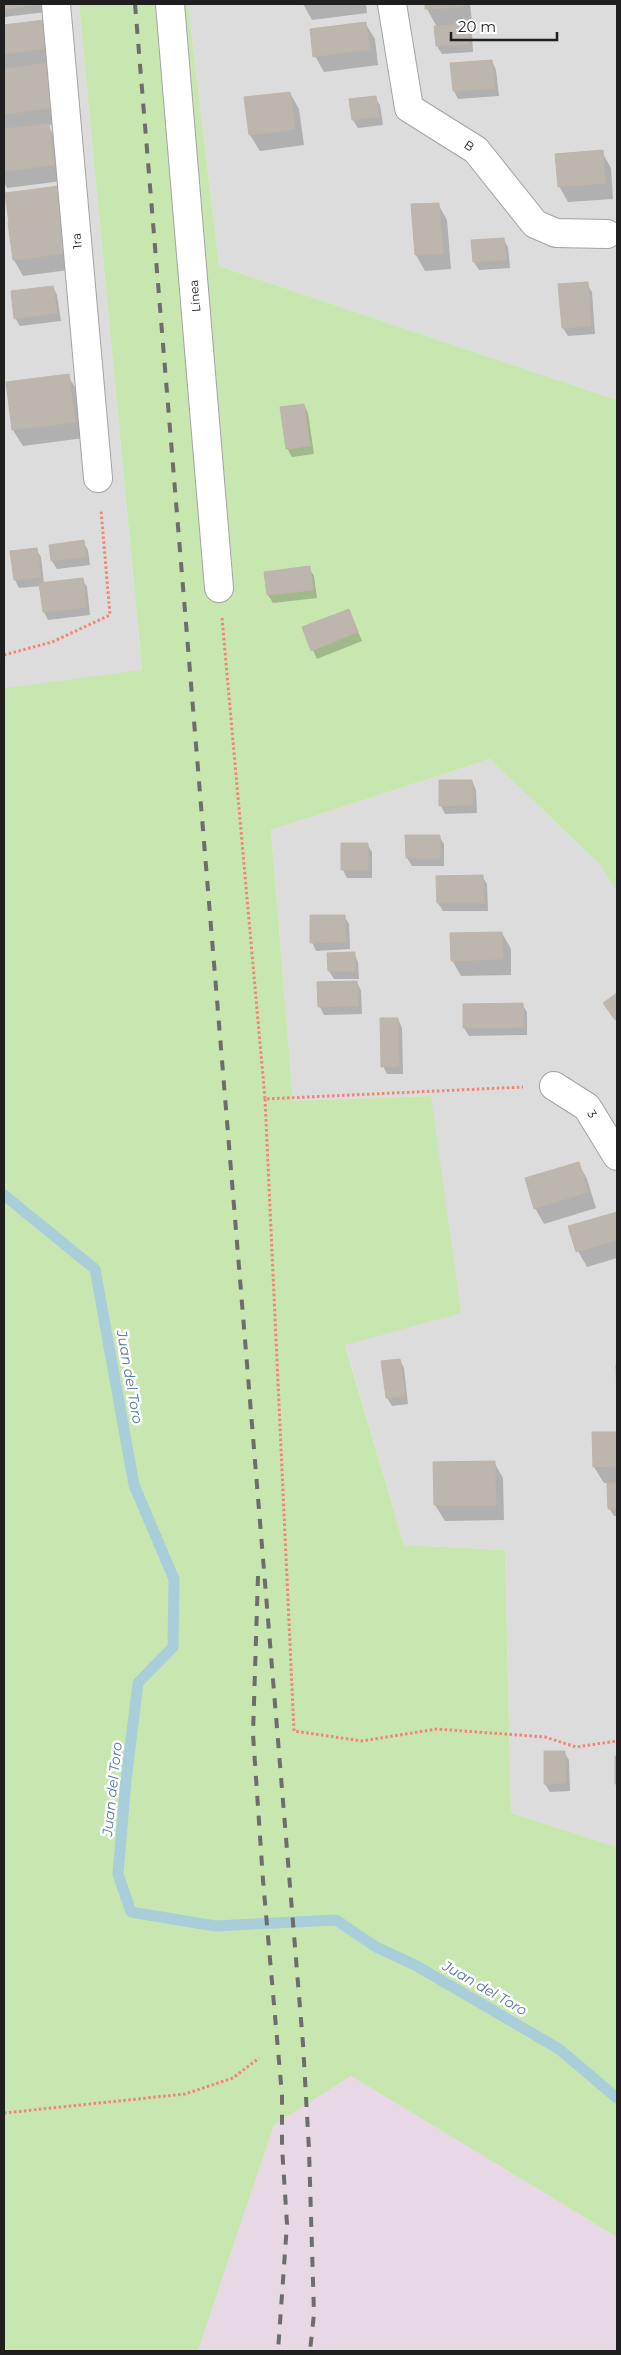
<svg xmlns="http://www.w3.org/2000/svg" width="621" height="2355" viewBox="0 0 621 2355" font-family="Montserrat,sans-serif">
<style>
.residential{fill:#dddcdc}
.industrial{fill:#e8d8e5}
.grass{fill:#c8e6af}
.shadow{fill:#0003}
.lines{fill:none;stroke-linecap:round;stroke-linejoin:round}
.stream{stroke:#a9ceda;stroke-width:11}
.building{fill:#bcb6af;stroke:#c0b4a9}
.minor-casing{stroke:#a3a3a3;stroke-width:30}
.path{stroke:#f28574;stroke-width:3;stroke-dasharray:2.5 2.5;stroke-linecap:butt}
.minor{stroke:#fff;stroke-width:28}
.rail{stroke:#6d6d6d;stroke-width:4;stroke-dasharray:10 10;stroke-linecap:butt}
.labels{text-anchor:middle;stroke-width:5;stroke-linejoin:round;paint-order:stroke}
.street-label{font-size:12px;fill:#1f1f1f;stroke:#fff}
.water-label{font-size:14px;font-style:italic;fill:#4d75a2;stroke:#fff}
</style>
<rect width="100%" height="100%" fill="#efece6"/>
<path class="residential" d="M4 4H79L142 671 4 688Z
M188 4H617V400L219 266Z
M490 759 601 866 617 892V1847L511 1813 505 1550 404 1545 345 1344 431 1096 293 1101 271 830Z"/>
<path class="industrial" d="M351 2076 617 2237V2351H198L274 2125Z"/>
<path class="grass" d="M79 4H188L219 266 617 400V892L601 866 490 759 271 830 293 1101 431 1096 461 1313 345 1345 404 1545 505 1550 511 1813 617 1847V2237L351 2076 274 2125 198 2351H4V688L142 670Z"/>
<path class="shadow" d="M4 4H45L46 12 4 17Z
M303 4H366L367 13 312 20Z
M426 4H470L472 22 460 23V26L467 25 472 33 473 52 442 54 437 46V27L427 9Z
M43 21 56 64 45 65 54 81 60 124 48 125 57 142 62 181 7 188 4 182V26Z
M365 23 375 39 378 65 324 72 315 56Z
M492 61 496 70 499 96 458 99 454 91Z
M290 93 299 109 304 145 260 151 250 135Z
M375 97 380 105 383 125 358 128 353 120 351 100Z
M602 152 611 168 613 199 568 202 559 186Z
M58 187 76 269 23 276 14 260Z
M438 204 447 220 451 269 425 271 416 255 412 206Z
M503 239 508 247 510 268 479 270 474 262Z
M587 284 592 292 595 334 568 336 563 328Z
M53 287 57 295 61 321 20 326 15 318Z
M68 376 78 392 84 438 23 446 13 430Z
M304 405 308 413 314 454 292 457 287 448Z
M83 542 88 550 90 565 57 569 52 561 50 546Z
M36 549 41 557 44 584 82 579 87 587 90 615 48 620 44 612 40 586 19 588 15 580 11 552Z
M309 568 314 576 317 598 273 603 268 595 265 573Z
M349 610 362 641 317 659 303 628Z
M472 781 476 790 477 813 445 814 441 806Z
M439 836 444 844V866H412L407 858Z
M367 844 372 852V878H347L343 870Z
M482 876 487 884 488 911H443L438 903 437 877Z
M344 916 349 924 350 949 316 951 312 942Z
M502 933 511 949V975L461 976 452 960Z
M328 954H354L358 962 359 979H334L329 971Z
M357 982 361 991 362 1014 324 1015 320 1007Z
M522 1004 527 1012V1035L469 1036 464 1028Z
M398 1019 402 1028 403 1074H387L383 1066Z
M578 1163 587 1179 596 1208 544 1224 535 1208Z
M617 1213V1258L587 1267 578 1251 570 1227Z
M400 1360 404 1368 408 1404 392 1406 387 1398Z
M594 1433H617V1516H614L609 1508V1483H604L594 1467Z
M494 1462 503 1478 504 1520 445 1521 435 1505Z
M564 1752 569 1760 570 1791 550 1792 545 1784Z"/>
<g class="lines">
<path class="stream" d="M4 1195 95 1269 134 1485 174 1579 173 1647 138 1683 126 1780 118 1874 131 1912 215 1926 336 1920 376 1947 415 1965 559 2049 617 2098"/>
</g>
<path class="building" d="M4 4H43L4 9Z
M425 4H463V7L425 9Z
M44 20 47 48 4 54V25Z
M366 22 370 49 313 57 310 29Z
M468 24 469 44 436 46 434 26Z
M492 60 495 88 453 91 450 63Z
M46 63 52 108 4 114V69Z
M290 92 295 129 249 135 244 97Z
M376 96 379 117 352 120 349 99Z
M49 124 54 165 4 171V129Z
M603 150 605 183 558 187 555 154Z
M59 186 63 217 9 223 5 193Z
M439 203 443 254 415 255 411 204Z
M63 217 67 253 13 260 8 223Z
M504 238 506 260 473 262 471 240Z
M588 282 591 326 562 328 558 284Z
M53 286 57 313 14 319 11 291Z
M69 374 75 422 12 430 6 382Z
M304 404 310 446 286 449 280 407Z
M84 540 86 557 51 561 49 545Z
M37 548 41 577 14 580 10 551Z
M310 566 313 590 267 595 264 572Z
M83 578 86 607 43 612 39 583Z
M349 609 358 632 311 651 302 627Z
M439 780H472L473 805 439 806Z
M405 835H440V858H406Z
M341 843H368V870H341Z
M483 875 484 903H437L436 876Z
M310 915H345L346 942 310 943Z
M502 932 503 959 451 961 450 933Z
M355 952V971H328L327 953Z
M357 981 358 1006 318 1007 317 982Z
M617 993V1019L615 1020 603 1003Z
M523 1003 524 1027 463 1028V1004Z
M380 1018H398L399 1066 381 1067Z
M579 1162 588 1192 534 1209 525 1178Z
M617 1212V1240L576 1252 568 1226Z
M400 1359 405 1396 386 1398 381 1361Z
M616 1365H617V1399Z
M592 1432H617V1466L593 1467Z
M495 1461 496 1505H434L433 1462Z
M607 1483H617V1508L608 1509Z
M544 1751H565L566 1783 544 1784Z
M615 1756H617V1784H615Z"/>
<g class="lines">
<defs>
<path id="minor" d="M56 4 98 478
M170 4 219 588
M392 4 409 108 476 150 535 224 556 233 607 234
M554 1086 587 1107 617 1156"/>
</defs>
<use href="#minor" class="minor-casing"/>
<path class="path" d="M222 618 265 1099 523 1087
M4 655 52 642 110 615 101 510
M265 1099 294 1731 362 1741 437 1729 545 1737 576 1747 617 1741
M4 2113 185 2094 233 2078 259 2058"/>
<use href="#minor" class="minor"/>
<path class="rail" d="M135 4 303 2044 309 2150 314 2314 310 2351
M258 1576 253 1734 263 1880 282 2095V2147L287 2224 278 2351"/>
</g>
<g class="labels">
<g class="street-label">
<text transform="translate(469 146) rotate(34)" y="4">B</text>
<text transform="translate(77 241) rotate(-95)" y="4">1ra</text>
<text transform="translate(195 296) rotate(-95)" y="4">Línea</text>
<text transform="translate(592 1114) rotate(58)" y="4">3</text>
</g>
<g class="water-label">
<text transform="translate(130 1377) rotate(80)" y="5">Juan del Toro</text>
<text transform="translate(112 1789) rotate(-84)" y="5">Juan del Toro</text>
<text transform="translate(485 1988) rotate(30)" y="5">Juan del Toro</text>
</g>
</g>
<rect width="621" height="2355" fill="none" stroke="#1f1f1f" stroke-width="10"/>
<path d="M451 32v8h106v-8" fill="none" stroke="#1f1f1f" stroke-width="2.5"/>
<text x="458" y="32" font-size="15" fill="#1f1f1f" stroke="#ffffff" stroke-width="4" paint-order="stroke">20 m</text>
</svg>
